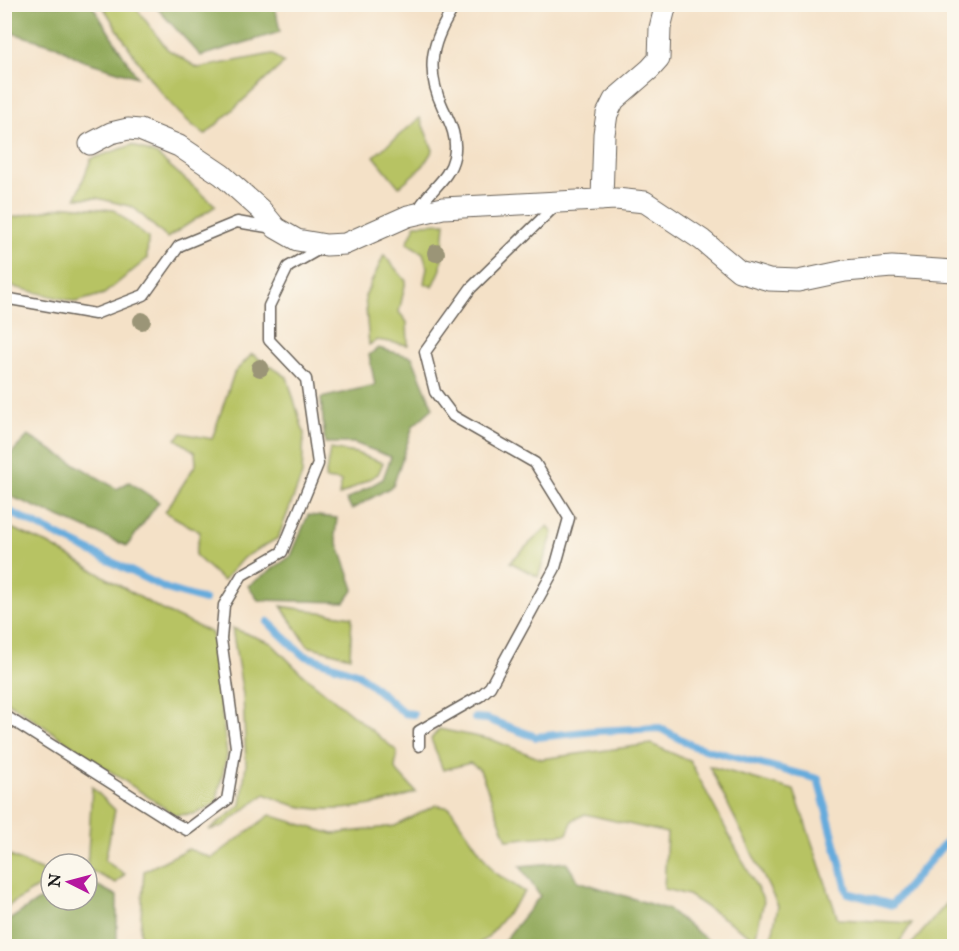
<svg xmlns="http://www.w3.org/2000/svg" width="959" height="951" viewBox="0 0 959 951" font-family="'IM FELL Great Primer',serif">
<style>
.green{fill:#b7c364;stroke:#6a7040;stroke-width:1.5}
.forest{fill:#91a95a;stroke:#56623b;stroke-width:1.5}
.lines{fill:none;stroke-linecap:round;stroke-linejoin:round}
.stream{stroke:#66abdc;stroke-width:8}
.service-casing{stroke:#686158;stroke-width:13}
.minor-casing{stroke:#686158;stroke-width:23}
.service{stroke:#fff;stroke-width:10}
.minor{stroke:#fff;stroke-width:21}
.tree{fill:#9b9577}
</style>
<rect width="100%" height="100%" fill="#fbf7ec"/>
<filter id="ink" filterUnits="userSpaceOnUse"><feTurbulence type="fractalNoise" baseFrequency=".0167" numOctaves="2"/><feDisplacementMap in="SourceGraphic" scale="12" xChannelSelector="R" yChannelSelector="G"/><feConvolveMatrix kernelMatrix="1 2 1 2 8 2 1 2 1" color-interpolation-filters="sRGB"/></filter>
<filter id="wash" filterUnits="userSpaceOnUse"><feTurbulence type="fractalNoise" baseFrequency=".008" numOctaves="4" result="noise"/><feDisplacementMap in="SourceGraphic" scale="24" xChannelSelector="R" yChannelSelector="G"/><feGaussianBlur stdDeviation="1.35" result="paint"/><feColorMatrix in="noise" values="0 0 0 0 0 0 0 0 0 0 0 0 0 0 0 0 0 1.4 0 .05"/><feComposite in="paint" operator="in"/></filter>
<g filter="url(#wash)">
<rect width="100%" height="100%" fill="#f4e1c7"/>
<path class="green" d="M102 5H134L167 49 198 68 272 54 284 63 205 135C160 103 131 50 102 5Z
M420 118 433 150 423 166 399 187 374 156Z
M132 145 157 155 216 206 167 238 133 207 97 198H76L91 159Z
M68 206 114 210 148 238 147 259 104 294 76 302 5 285V219Z
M445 223 441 269 433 287 424 283 427 267 423 253 407 243 416 224Z
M384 255 406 281 399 312 407 322 408 345 377 340 369 345 365 296Z
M252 354 287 377 304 433 302 475 278 538 243 558 223 581 195 555 200 532 165 512 196 464 195 452 176 439 182 433 212 439 234 373Z
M330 449 356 453 383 463 378 474 339 496 341 481 325 479Z
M4 525 48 544 162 610 212 633 227 755 216 804 194 814 175 815 5 700Z
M548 526 553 533 538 577 510 562Z
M281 606 352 617 350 657 308 646Z
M232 628 271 643 299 671 397 751 395 769 416 792C379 807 325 816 287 803 280 801 273 797 265 794L223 826 209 830 241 805 246 764 243 695Z
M439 729 493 740 541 759 651 744 690 761 764 901 755 939 688 895 664 889 667 833 585 814 573 820 567 834 507 840 480 770 470 763 443 770 431 739Z
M709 766 794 790 838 919 912 923 897 946H770L778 906Z
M92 787 115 810 105 861 125 874 116 883 87 869Z
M436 805 450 808 494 872 525 892 487 938 475 946H145L140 933 144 871 188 849 212 858 270 815 333 834 395 826Z
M4 853 51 875V879L5 908Z
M954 895V946H910Z"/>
<path class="forest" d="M4 5H92L137 77 81 60 57 46 5 31Z
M154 5H275L280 32 201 56Z
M378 348 412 357 433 408 413 426 393 486 352 509 346 500 383 479 391 457 354 443H325L321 398 375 385 369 355Z
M28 436 117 489 129 482 159 502 127 546 5 494V460Z
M308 515 337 518 335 535 354 589 345 602 258 600 248 586 291 556Z
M566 862 578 881 669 910 715 946H500L540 896 520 866Z
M87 880 117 896V946H5V923L51 892V900H87Z"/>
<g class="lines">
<path class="stream" d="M4 509 167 589 204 600
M268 622 303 655 359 674 404 713 413 714
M475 718 487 719 536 737 595 731 660 728 693 746 818 779 848 893 892 905 951 836 954 829"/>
</g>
</g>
<g filter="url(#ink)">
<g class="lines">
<defs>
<path id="service" d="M416 214C426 191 449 181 454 157 458 139 451 124 443 108 424 68 432 40 456 4
M4 298 95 314 144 295 179 246 237 222 273 228
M4 715 174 823 187 830 227 800 236 747 221 639 224 605 242 575 282 552 318 464 306 379 269 340V306L288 267 323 247
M419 746V731L480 696 490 687 555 568 569 518 535 463 453 416 435 392 425 352 471 288 557 204"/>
<path id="minor" d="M90 144 111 133 128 129 140 130 179 146 222 175 261 210 276 228 297 240 326 245 345 244 408 216 443 208 616 199 645 202 702 240 739 271 769 280 798 281 845 271 892 267 954 271
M602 200 604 134 607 114 614 100 650 69 659 59 660 28 666 4"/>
</defs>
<use href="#service" class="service-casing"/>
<use href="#minor" class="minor-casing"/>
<use href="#service" class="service"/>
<use href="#minor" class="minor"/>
</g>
<g class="tree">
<circle cx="436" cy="253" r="9"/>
<circle cx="142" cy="321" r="9"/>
<circle cx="260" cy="368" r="9"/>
</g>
</g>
<rect width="959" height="951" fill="none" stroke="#fbf7ec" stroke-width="24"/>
<g transform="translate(69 882) rotate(276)"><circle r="28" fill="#fbf7ec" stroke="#a29f99" stroke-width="1.5"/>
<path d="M0-4.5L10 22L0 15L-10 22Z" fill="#b5179e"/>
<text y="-9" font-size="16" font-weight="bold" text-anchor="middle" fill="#1c1c1c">N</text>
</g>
</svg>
